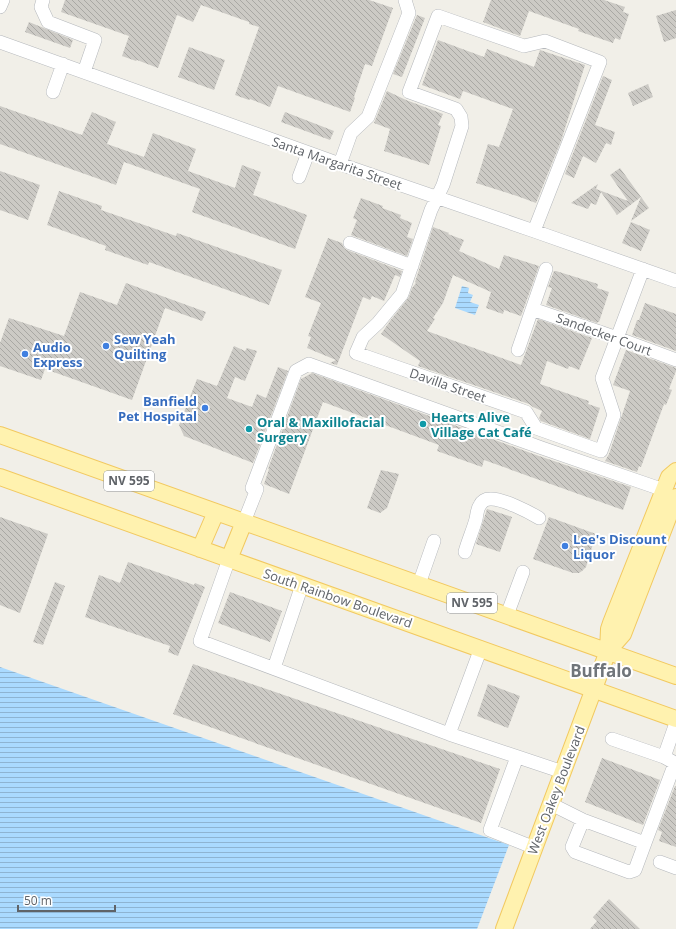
<svg xmlns="http://www.w3.org/2000/svg" width="676" height="929" viewBox="0 0 676 929" font-family="'Open Sans',sans-serif">
<style>
.water{fill:url(#water-rules)}
.building{fill:url(#building-back-hatch)}
.lines{fill:none;stroke-linecap:round;stroke-linejoin:round}
.minor-casing{stroke:#b5b8bc;stroke-width:14}
.major-casing{stroke:#f2c960;stroke-width:18}
.minor{stroke:#fff;stroke-width:13}
.major{stroke:#fff2af;stroke-width:16}
.shop-dot{fill:#3f7fe0;stroke:#fff;stroke-width:1.5}
.culture-dot{fill:#0f9aa8;stroke:#fff;stroke-width:1.5}
.labels{text-anchor:middle;stroke-width:4;stroke-linejoin:round;paint-order:stroke}
.shield{fill:#fff;stroke:#8f9295;stroke-width:1}
.shield-label{font-size:12px;font-weight:bold;fill:#5f6368}
.street-label{font-size:13px;fill:#5f6368;stroke:#fff}
.shop-label{font-size:13px;font-weight:bold;fill:#366cbe;stroke:#fff;text-anchor:start}
.culture-label{font-size:13px;font-weight:bold;fill:#0d838f;stroke:#fff;text-anchor:start}
.district-label{font-size:17px;font-weight:bold;fill:#70757a;stroke:#fff}
</style>
<defs>
<pattern id="water-rules" width="6" height="5" patternUnits="userSpaceOnUse"><rect width="6" height="5" fill="#aadaff"/><path d="M0 2.5h6" fill="none" stroke="#8eb4d2"/></pattern>
<pattern id="building-back-hatch" width="6" height="6" patternUnits="userSpaceOnUse"><rect width="6" height="6" fill="#cccac5"/><path d="M-1 5l2 2M0 0l6 6M5-1l2 2" fill="none" stroke="#a9a8a4"/></pattern>
</defs>
<rect width="100%" height="100%" fill="#f1efe8"/>
<path class="water" d="M462 286 469 288 468 293 473 295 470 302 479 305 475 315 455 308Z
M0 667 509 845 477 929H0Z"/>
<path class="building" d="M65 0H369L393 8 372 66 365 64 354 97 355 98 350 112 278 86 270 107 250 99 249 100 235 95 259 27 249 24V22L201 5 193 22 177 15 158 68 137 60 136 61 122 56 129 36 61 12Z
M491 0H604L625 7 623 12 629 14 620 40 615 38 613 43 578 31 579 29 529 11 520 36 483 22Z
M676 10V38L664 42 656 16Z
M417 15 425 18 402 77 393 74Z
M29 22 73 40 70 48 25 32Z
M438 40 484 57 487 49 534 67 540 50 585 65 561 141 536 203 517 196 476 183 488 144 499 147 513 109 463 91 460 99 422 85Z
M189 47 225 60 214 90 178 77Z
M603 76 612 80 595 125 615 132 611 145 606 143 596 163 583 156 574 178 565 174Z
M648 84 653 97 633 106 628 93Z
M387 91 406 100 443 114 438 125 441 126 429 165 384 151 390 129 374 123Z
M0 106 82 135 92 112 116 122 107 144 144 157 153 133 196 149 188 171 235 188 242 165 261 172 253 195 307 215 295 249 192 212 200 189 124 162 116 185 0 144Z
M285 112 334 131 330 140 281 122Z
M620 168 649 208 631 221 641 197 617 215 601 192 596 205 591 203 588 209 571 203 598 184 596 189 628 201 610 175Z
M0 171 40 185 28 220 0 210Z
M59 191 102 206 101 210 176 236 177 233 282 270 269 305 149 262 148 265 105 250 106 246 47 225Z
M361 198 383 206 382 208 401 215 400 218 412 223 407 237 413 239 407 256 351 235 357 220 353 218Z
M631 222 650 230 641 251 622 243Z
M433 227 449 233 448 234 464 240 459 251 499 269 504 255 539 266 521 316 504 310 503 314 486 308 491 292 453 275 443 303 433 318 435 319 427 331 521 365 538 319 592 338 579 370 569 366 568 369 547 361 540 384 589 401 588 404 600 408 590 439 541 421 539 418 542 411 533 407 529 404 418 366 420 361 381 334 390 321 409 297 412 288 416 283 415 282Z
M328 238 342 243 344 248 347 250 402 271 400 277 395 275 384 301 372 296 370 300 363 297 337 365 330 363 336 360 307 348 311 337 308 336 321 303 305 297Z
M554 271H556L598 284 597 288 609 292 599 322H598L597 323 546 305 552 288 548 287Z
M126 283 206 312 202 321 165 308 132 400 45 369 41 380 0 366V343L9 318 64 336 80 292 117 305Z
M645 303 676 314V351L632 335 637 320H639Z
M234 346 245 351 247 348 257 351 245 381 235 377 227 398 252 407 257 394 266 398 278 367 288 371 253 463 184 436 179 425 197 379 217 386Z
M626 350 676 368V371L669 389 672 390 666 405 664 404 641 467 639 466 637 472 605 461 609 454 630 391 613 385Z
M312 373 539 456 631 487 623 510 484 460 482 467 437 451 439 445 323 402 289 494 264 484 269 469H268L301 379Z
M381 470 399 474 387 508 380 513 367 508Z
M487 509 512 517 500 552 476 544Z
M0 517 48 534 20 613 0 605Z
M549 517 596 534 586 567 582 571 579 573H573L533 559Z
M128 562 194 585 195 583 205 587 178 656 168 652 170 646 85 617 99 575 120 583Z
M55 582 65 586 43 645 33 642Z
M230 592 282 611 270 642 218 623Z
M193 664 500 769 481 823 173 714Z
M488 684 520 696 508 728 477 716Z
M602 758 660 780 643 825 585 802Z
M675 786H676V847L659 841 662 832 658 830Z
M609 899 640 929H590L597 921 593 917Z"/>
<g class="lines">
<defs>
<path id="minor" d="M43 0 41 7 48 22 95 40 84 72
M0 7 3 0
M0 42 340 164 534 231 676 281
M53 92 63 64
M340 164 351 133 368 117 409 13 405 0
M299 177 308 153
M534 231 600 62 545 41 524 46 438 16 409 92 456 109 461 117 462 126 443 185 431 210 402 294 378 323 363 337 356 353 526 412 536 428 601 451 614 415 602 378 643 269
M350 243 412 266
M532 309 617 338 676 360
M518 350 546 269
M244 522 257 489 252 488 296 371 309 364 542 448 664 490
M465 552C468 541 473 530 476 519 477 515 477 509 480 505 482 501 486 499 490 499 502 498 529 512 539 518
M229 559 200 641 449 734 481 648
M419 584 434 541
M507 615 523 572
M274 668 302 585
M449 734 563 772
M612 739 664 757
M517 757 490 830 535 848
M551 804 583 820 645 843 635 870 629 872 575 852 572 847 583 820
M645 843 675 763 664 757 676 723
M660 862 676 868"/>
<path id="major" d="M0 435 676 676
M0 477 676 719
M200 549 216 512
M229 559 244 522
M608 651 623 634 676 497
M504 929 608 651 609 629 611 623 669 477 676 471"/>
</defs>
<use href="#minor" class="minor-casing"/>
<use href="#major" class="major-casing"/>
<use href="#minor" class="minor"/>
<use href="#major" class="major"/>
</g>
<g class="shop-dot">
<circle cx="106" cy="346" r="4"/>
<circle cx="25" cy="354" r="4"/>
<circle cx="205" cy="408" r="4"/>
<circle cx="565" cy="546" r="4"/>
</g>
<g class="culture-dot">
<circle cx="423" cy="424" r="4"/>
<circle cx="249" cy="429" r="4"/>
</g>
<g class="labels">
<g class="shield">
<rect x="104" y="471" width="50" height="20" rx="3"/>
<rect x="447" y="593" width="50" height="20" rx="3"/>
</g>
<g class="shield-label">
<text x="129" y="485">NV 595</text>
<text x="472" y="607">NV 595</text>
</g>
<g class="street-label">
<text transform="translate(337 163) rotate(19)" y="5">Santa Margarita Street</text>
<text transform="translate(604 334) rotate(20)" y="5">Sandecker Court</text>
<text transform="translate(448 385) rotate(19)" y="5">Davilla Street</text>
<text transform="translate(338 598) rotate(19)" y="5">South Rainbow Boulevard</text>
<text transform="translate(556 790) rotate(-69)" y="5">West Oakey Boulevard</text>
</g>
<g class="shop-label">
<text x="114" y="344">Sew Yeah<tspan x="114" dy="15">Quilting</tspan></text>
<text x="33" y="352">Audio<tspan x="33" dy="15">Express</tspan></text>
<text x="197" y="406" text-anchor="end">Banfield<tspan x="197" dy="15">Pet Hospital</tspan></text>
<text x="573" y="544">Lee's Discount<tspan x="573" dy="15">Liquor</tspan></text>
</g>
<g class="culture-label">
<text x="431" y="422">Hearts Alive<tspan x="431" dy="15">Village Cat Café</tspan></text>
<text x="257" y="427">Oral &amp; Maxillofacial<tspan x="257" dy="15">Surgery</tspan></text>
</g>
<g class="district-label">
<text x="601" y="677">Buffalo</text>
</g>
</g>
<path d="M18 905v6h97v-6" fill="none" stroke="#5f6368" stroke-width="2"/>
<text x="24" y="905" font-size="12" fill="#5f6368" stroke="#ffffff" stroke-width="3" paint-order="stroke">50 m</text>
</svg>
